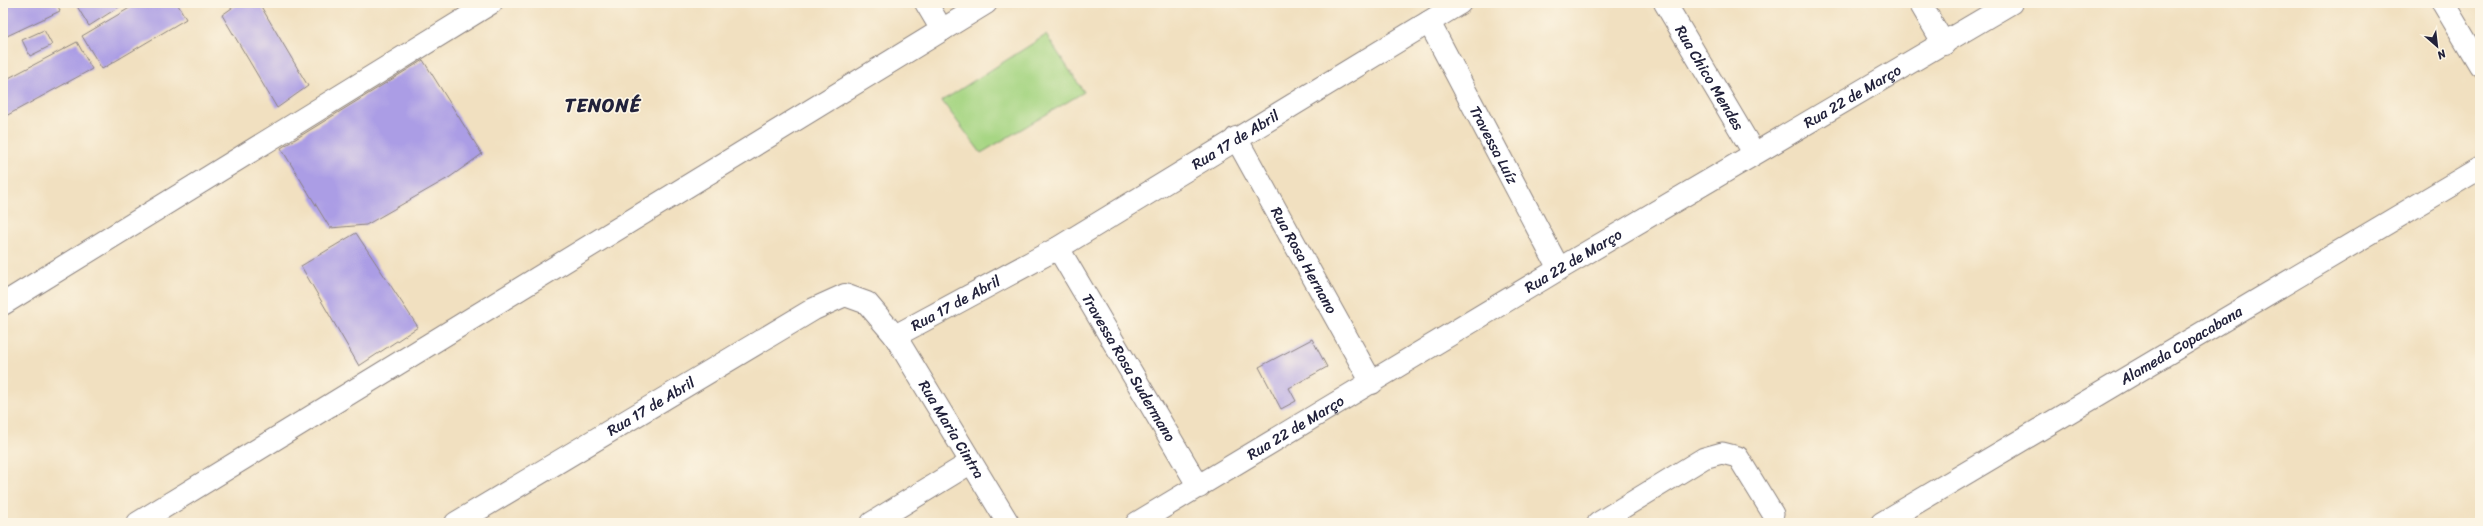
<svg xmlns="http://www.w3.org/2000/svg" width="2483" height="526" viewBox="0 0 2483 526" font-family="Sriracha,sans-serif">
<style>
.green{fill:#a7d684;stroke:#647c60}
.building{fill:#ab9de5}
.lines{fill:none;stroke-linecap:round;stroke-linejoin:round}
.lane-casing{stroke:#8a817e;stroke-width:23}
.street-casing{stroke:#8a817e;stroke-width:24}
.secondary-casing{stroke:#8a817e;stroke-width:24}
.lane{stroke:#fff;stroke-width:21}
.street{stroke:#fff;stroke-width:22}
.secondary{stroke:#fff;stroke-width:22}
.labels{text-anchor:middle;stroke-width:3.5;stroke-linejoin:round;paint-order:stroke}
.street-label{font-size:15px;fill:#22223b;stroke:#fcf5e5}
.district-label{font-size:19px;font-weight:bold;letter-spacing:1px;fill:#22223b;stroke:#fcf5e5}
</style>
<rect width="100%" height="100%" fill="#fcf5e5"/>
<filter id="ink" filterUnits="userSpaceOnUse"><feTurbulence type="fractalNoise" baseFrequency=".025" numOctaves="2"/><feDisplacementMap in="SourceGraphic" scale="8" xChannelSelector="R" yChannelSelector="G"/><feConvolveMatrix kernelMatrix="1 2 1 2 8 2 1 2 1" color-interpolation-filters="sRGB"/></filter>
<filter id="wash" filterUnits="userSpaceOnUse"><feTurbulence type="fractalNoise" baseFrequency=".012" numOctaves="4" result="noise"/><feDisplacementMap in="SourceGraphic" scale="16" xChannelSelector="R" yChannelSelector="G"/><feGaussianBlur stdDeviation="0.9" result="paint"/><feColorMatrix in="noise" values="0 0 0 0 0 0 0 0 0 0 0 0 0 0 0 0 0 1.4 0 .05"/><feComposite in="paint" operator="in"/></filter>
<g filter="url(#wash)">
<rect width="100%" height="100%" fill="#f1e0c0"/>
<path class="green" d="M1046 35 1084 92 981 153 942 101Z"/>
<g id="blocks">
<path class="building" d="M11 3H57L60 11 7 36 3 28V7Z
M75 3H125L89 26Z
M138 3H177L186 19 102 69 82 36Z
M239 3H259L308 86 277 108 222 15Z
M44 30 52 45 30 56 22 40Z
M77 42 92 69 4 117 3 81Z
M423 60 482 154 450 177 366 225 330 228 281 148Z
M356 233 418 327 359 366 301 266Z
M1312 339 1327 367 1289 388 1296 401 1281 409 1259 367Z"/>
</g>
</g>
<g filter="url(#ink)">
<use href="#blocks" fill-opacity="0" stroke="#8a817e" stroke-width="1"/>
<g class="lines">
<defs>
<path id="lane" d="M1598 523 1704 458 1722 453 1738 457 1773 514"/>
<g id="street">
<path d="M926 3 942 30"/>
<path id="s1" d="M1665 3 1754 153"/>
<path d="M1920 3 1944 44"/>
<path id="s2" d="M1429 22 1559 269"/>
<path id="s3" d="M1236 138 1372 383"/>
<path id="s4" d="M1058 248 1199 487"/>
<path d="M3 304 491 3"/>
<path id="s5" d="M895 336 1058 248 1460 3"/>
<path d="M138 523 986 3"/>
<path id="s6" d="M456 523 814 309 845 295 867 303 895 336 1008 523"/>
<path d="M872 523 970 463"/>
<path id="s7" d="M1137 523 1559 269 2011 3"/>
<path id="s8" d="M1882 523 2480 168"/>
</g>
<path id="secondary" d="M2443 3 2480 65"/>
</defs>
<use href="#lane" class="lane-casing"/>
<use href="#street" class="street-casing"/>
<use href="#secondary" class="secondary-casing"/>
<use href="#lane" class="lane"/>
<use href="#street" class="street"/>
<use href="#secondary" class="secondary"/>
</g>
</g>
<g class="labels">
<g class="street-label">
<text dy="5" stroke="none"><textPath href="#s1" startOffset="87">Rua Chico Mendes</textPath></text>
<text dy="5" stroke="none"><textPath href="#s7" startOffset="833">Rua 22 de Março</textPath></text>
<text dy="5" stroke="none"><textPath href="#s5" startOffset="393">Rua 17 de Abril</textPath></text>
<text dy="5" stroke="none"><textPath href="#s2" startOffset="139">Travessa Luíz</textPath></text>
<text dy="5" stroke="none"><textPath href="#s3" startOffset="140">Rua Rosa Hernano</textPath></text>
<text dy="5" stroke="none"><textPath href="#s7" startOffset="509">Rua 22 de Março</textPath></text>
<text dy="5" stroke="none"><textPath href="#s5" startOffset="69">Rua 17 de Abril</textPath></text>
<text dy="5" stroke="none"><textPath href="#s8" startOffset="348">Alameda Copacabana</textPath></text>
<text dy="5" stroke="none"><textPath href="#s4" startOffset="139">Travessa Rosa Sudermano</textPath></text>
<text dy="5" stroke="none"><textPath href="#s6" startOffset="227">Rua 17 de Abril</textPath></text>
<text dy="5" stroke="none"><textPath href="#s7" startOffset="185">Rua 22 de Março</textPath></text>
<text dy="5" stroke="none"><textPath href="#s6" startOffset="627">Rua Maria Cintra</textPath></text>
</g>
<g class="district-label">
<text x="603" y="112">TENONÉ</text>
</g>
</g>
<rect width="2483" height="526" fill="none" stroke="#fcf5e5" stroke-width="16"/>
<g transform="translate(2437 46) rotate(152)" stroke="#fcf5e5" stroke-width="3" paint-order="stroke">
<path d="M0-3L7 15L0 10L-7 15Z" fill="#22223b"/>
<text y="-6" font-size="11" font-weight="bold" text-anchor="middle" fill="#22223b">N</text>
</g>
</svg>
